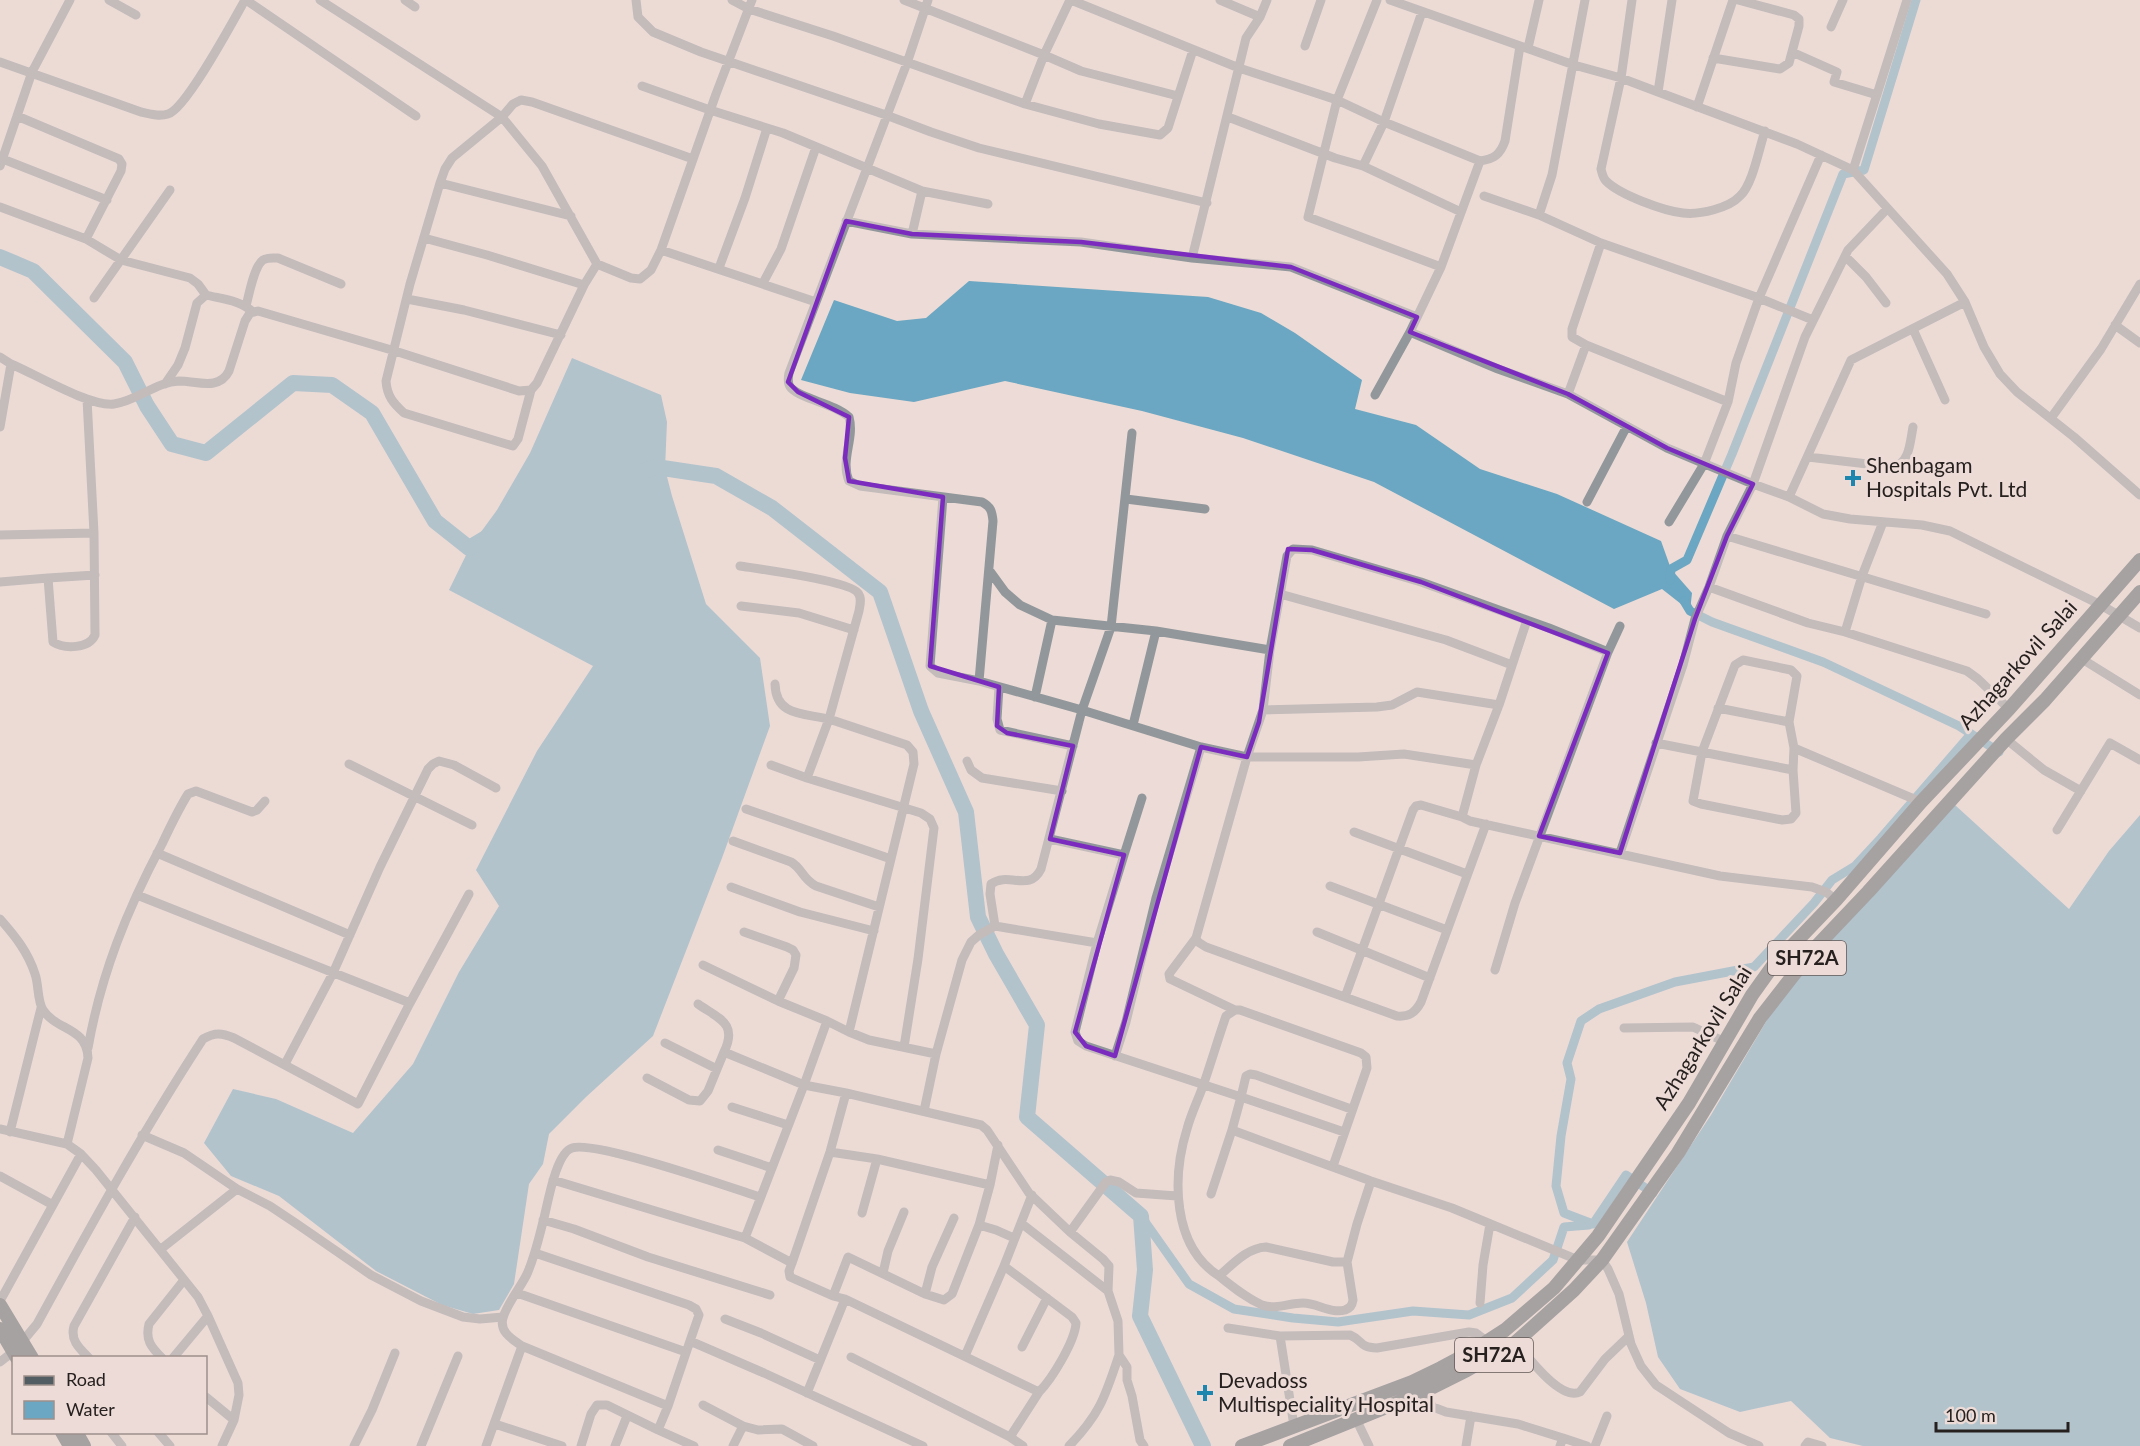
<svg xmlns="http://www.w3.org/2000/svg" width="2140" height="1446" viewBox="0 0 2140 1446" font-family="Lato,sans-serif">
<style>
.water{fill:#6ba6c2}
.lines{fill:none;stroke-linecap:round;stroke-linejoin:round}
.canal{stroke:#6ba6c2;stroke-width:9}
.river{stroke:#6ba6c2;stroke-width:16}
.street{stroke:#91979b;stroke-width:9}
.primary{stroke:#515d63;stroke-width:14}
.marked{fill:none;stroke:#7b2cbf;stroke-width:4.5;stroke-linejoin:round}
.poi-dot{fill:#1c86ae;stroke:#ecdbd6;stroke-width:2}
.labels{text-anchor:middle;stroke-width:6;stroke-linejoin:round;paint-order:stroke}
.shield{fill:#ecdbd6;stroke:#615855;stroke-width:1.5}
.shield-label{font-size:20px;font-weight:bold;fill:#26201e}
.poi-label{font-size:21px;fill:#26201e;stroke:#ecdbd6;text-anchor:start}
.street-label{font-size:21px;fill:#26201e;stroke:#ecdbd6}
</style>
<rect width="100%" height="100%" fill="#ecdbd6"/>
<path class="water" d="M969 281 1208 297 1261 313 1295 333 1362 380 1355 409 1416 425 1480 469 1557 494 1661 541 1671 569 1692 593 1690 611 1662 589 1614 609 1374 482 1243 438 1142 411 1005 381 914 402 850 393 801 380 834 300 897 321 926 318Z
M572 358 661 395 667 422 665 469 672 496 706 604 760 658 770 726 722 858 653 1036 586 1097 549 1134 543 1164 529 1184 514 1284 499 1310 473 1314 442 1305 376 1271 279 1196 231 1176 204 1143 233 1089 276 1099 353 1133 413 1064 459 972 499 906 476 870 537 751 593 666 449 590 470 547 497 510 530 453Z
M1955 805 2069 909 2109 851 2140 815V1446H1863L1830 1438 1791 1401 1740 1412 1680 1389 1658 1357 1646 1303 1627 1242 1711 1115 1770 1015 1814 957Z"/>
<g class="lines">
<path class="canal" d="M1670 580 1671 569 1687 560 1732 454 1843 174 1864 170 1916 0
M1684 601 1690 611 1712 622 1823 662 1959 726 1999 752
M1653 1193 1626 1175 1593 1224 1564 1213 1556 1186 1561 1136 1571 1079 1567 1063 1581 1021 1599 1009 1675 982 1754 967 1814 903 1832 880 1855 866 1881 838 1971 734
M1141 1216 1189 1284 1234 1309 1293 1318 1338 1322 1413 1311 1469 1315 1512 1298 1553 1260 1564 1227 1589 1225"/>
<path class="river" d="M0 257 33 271 125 362 147 406 172 444 206 453 293 383 332 385 372 413 435 521 469 548 489 536
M644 471 656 467 716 476 772 508 880 592 921 711 966 812 978 917 996 954 1037 1025 1027 1117 1141 1216 1145 1270 1140 1316 1203 1446"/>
<path class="street" d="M109 0 136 15
M246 0 416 116
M320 0 502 117 542 166 597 264
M405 0 415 7
M636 0 638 17 653 32 701 52 886 115 931 132 979 148 1207 203
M732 0 749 9 833 36 1025 104
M904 0 1044 55 1081 71 1178 96
M928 0 907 63 789 373C788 378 787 384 791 388 803 400 834 403 849 417 855 439 840 459 849 481L860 486 982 502C991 507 992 511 993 521L979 681
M1070 0 1044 55 1025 104 1099 124 1160 135 1168 128 1193 50
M1071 0 1239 68 1337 100 1384 122 1480 161
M1220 0 1260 17
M1377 0 1337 100 1308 217 1441 267
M1390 0 1574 65 1621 78 1658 92 1797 144 1853 170 1947 274 1965 302 1984 347 2000 374 2017 392 2074 437 2140 495
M1632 0 1621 78 1601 169C1602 173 1603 178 1606 181 1620 195 1664 211 1683 213 1700 215 1729 208 1740 196 1753 184 1759 148 1765 131
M1831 27 1843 0
M1305 46 1321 0
M1520 46 1505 141C1500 155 1494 159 1480 161L1441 267 1410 332 1498 369 1568 394 1667 448 1753 484 1789 497 1823 514 1850 519 1922 525 1950 531 2101 605 2140 628
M1528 48 1539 0
M1792 52 1837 72 1834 82 1877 95
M1713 58 1780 69 1789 63 1799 26V19L1794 15 1738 0
M0 62 141 112C150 114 159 117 168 114 186 109 233 21 245 0
M642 86 710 110 783 133 922 191 988 204
M1658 92 1672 0
M1697 107 1733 0
M17 116 119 159 122 164 121 171 86 239
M1228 117 1335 158 1363 166 1461 212
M0 158 107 200
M0 166 32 72 70 0
M1363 166 1384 122 1422 12
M1853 170 1907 0
M440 183 571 216
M1484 196 1539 215 1601 243 1759 298 1736 363 1728 402 1704 464 1669 522
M0 207 86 239 121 260 190 278 198 284 206 295
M1539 215 1552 175 1585 0
M846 221 912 234 1081 242 1192 258 1291 267 1417 317
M912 234 922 191
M424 238 487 255 584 285
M1601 243 1572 329V337L1586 345 1728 402
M661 250 816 302
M1845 256 1866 277 1886 303
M1192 258 1246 38 1260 17 1267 0
M719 268 745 198 767 128
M763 283 781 249 816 147
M94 298 170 190
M407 299 464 310 561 335
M246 306C249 295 254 266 263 260 268 257 273 258 278 258L341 284
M1813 320 1759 298 1821 155
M2115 325 2140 343
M1913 329 1945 400
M0 357 11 364
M165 384 178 365 185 348 197 303 206 295C222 299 240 300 253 312
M531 390 518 439 513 446 404 413C393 403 387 396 386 381L410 284 440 183 445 169 452 158 502 117 513 104 521 100 532 102 693 159
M1568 394 1586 345
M1375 395 1410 332
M2051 418 2101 349 2140 284
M0 427 11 364C35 374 90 407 114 404 137 401 156 382 179 381 197 381 219 391 229 371L245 321 250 313 258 311 395 351 519 391 531 390 537 383 584 285 597 264 631 278 640 279 651 270 661 250 716 94 752 0
M1132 433 1111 627 1082 710 1201 747 1247 757H1358L1404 754 1476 765 1462 817 1470 821 1720 876 1812 887 1826 892 1836 900
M1808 457 1893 467C1910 463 1910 442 1913 427
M1789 497 1851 360 1965 302
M1126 499 1205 509
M1587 502 1627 426
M0 535 94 533 87 399
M1727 536 1986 614
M989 570 1005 592 1020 605 1052 620 1156 631 1270 650
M48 578 95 575
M0 582 48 578 53 642C64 649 89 649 95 635L94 533
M1709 587 1808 623 1845 632 1967 671 1978 679 2009 709
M1280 594 1446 640 1512 665
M741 606 799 613 854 630
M1845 632 1862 576 1883 522
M2082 659 2140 695
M1743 660 1791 670 1797 676 1789 722 1794 748 1793 770 1796 813 1791 819 1782 820 1701 804 1693 801 1702 752 1735 665Z
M775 684C776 716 802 713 829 719L807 778 921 813 930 819 934 828 918 959 904 1047
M999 687 997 719 1000 730 1073 746
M1035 697 1052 620
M1718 708 1789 722
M1263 710 1377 707 1392 705 1417 692 1499 705
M1133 725 1156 631
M2006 739 2044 770 2081 791
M1656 743 1793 770
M1794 748 1921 802
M967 761 971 770 982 778 1062 791
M349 764 472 825
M771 765 807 778
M1476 765 1499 705 1527 620
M746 809 891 859
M1486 824 1421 1002C1415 1013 1409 1017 1397 1016L1206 947 1198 942 1196 938 1247 757 1263 710 1270 650 1287 556 1293 549 1312 550 1421 582 1549 628 1608 652
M2057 830 2110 743 2140 760
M1354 832 1467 874
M1050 839 1124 855 1097 943
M733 841 791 862C803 869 802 879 816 886L879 907
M157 853 350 935
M1620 853 1683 665 1695 619 1709 587 1727 536 1753 484 1805 337 1848 250 1887 209
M1124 855 1142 798
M1330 886 1447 930
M731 887 800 912 874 931
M137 895 410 1003 469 894
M0 919C15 936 28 952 35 974 39 985 37 1000 43 1010 57 1031 87 1027 88 1058L67 1144 81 1154 96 1170 198 1297 208 1316 238 1383 239 1395 234 1420 222 1446
M995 926 1097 943 1075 1032 1078 1041 1086 1046 1241 1097 1232 1130 1371 1181 1452 1208 1578 1260H1602L1608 1269 1619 1294 1631 1344 1641 1366 1656 1385 1729 1433 1759 1446
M744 932 787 947 793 950 796 955 794 968 778 1001
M1317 932 1430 978
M1196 938 1169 974 1170 979 1235 1010
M703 965 778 1001 827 1021
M1495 970 1515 903 1608 652 1620 626
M1345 997 1413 810 1416 806 1421 805 1462 817
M698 1004C719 1019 738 1023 724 1052L804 1085 827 1021 849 1032 914 764 913 752 907 745 829 719 859 611C860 605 862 598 858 593 850 581 759 569 740 566
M1624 1028 1693 1027 1723 1041
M849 1032 869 1040 936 1054 924 1111
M665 1043 717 1069
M88 1048C101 974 127 910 162 844 170 827 178 810 188 794L196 791 252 812 257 810 265 801
M936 1054 962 960 971 942 979 935 995 926 990 894 991 884C1009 871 1029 893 1041 869L1082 710 979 681 938 673 930 666 943 497
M1115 1056 1126 1022 1156 898 1201 747
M285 1064 333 973 380 867 428 769 433 764 439 761 454 765 496 788
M647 1078 689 1100 700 1101 708 1091 724 1052
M732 1107 788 1125
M0 1129 67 1144
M10 1132 41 1008
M1344 1132 1241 1097 1246 1076 1250 1074 1256 1075 1351 1109
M142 1135 184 1153 237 1189 270 1206 297 1224 371 1275 421 1301 463 1317 480 1319 503 1317
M718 1150 772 1168
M830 1152 877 1159 990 1185 998 1145
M1333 1166 1367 1068 1366 1057 1361 1053 1240 1010H1235L1226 1016C1218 1039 1211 1063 1203 1086 1198 1100 1191 1114 1187 1129 1172 1177 1172 1246 1219 1276 1233 1264 1247 1248 1266 1247L1333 1262H1347L1357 1224 1371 1181
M0 1176 53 1205
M553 1180 745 1238 792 1263 830 1152 846 1093
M1211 1194 1232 1130
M1032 1195 1004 1266 1072 1317 1076 1323C1075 1341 1052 1379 1039 1392
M862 1213 877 1159
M543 1220 574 1229 648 1257 770 1295
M1021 1223 1108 1291
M979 1225 996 1230 1014 1238
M1070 1232 1106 1182 1110 1180 1119 1182 1136 1193 1177 1196
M745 1238 804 1085 846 1093 981 1125 987 1130 1029 1193 1070 1232 1103 1259 1109 1266 1108 1291 1118 1321 1119 1355 1127 1367V1380L1132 1396 1140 1440 1144 1446
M161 1249 237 1189
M535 1253 689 1305 696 1309 699 1315 690 1341
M792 1263 789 1271 790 1277 833 1296 848 1257 925 1294 944 1300 952 1294 979 1225 990 1185
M883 1273 888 1251 904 1212
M1219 1276C1233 1287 1246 1298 1262 1305 1276 1310 1289 1303 1303 1303 1317 1303 1331 1314 1345 1310 1350 1308 1352 1306 1353 1300L1347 1262
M517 1293 686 1352
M925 1294 932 1267 954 1218
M833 1296 845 1299 1039 1392 1010 1437 1023 1446
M0 1301 81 1154
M1480 1303 1483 1265 1490 1224
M725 1319 761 1333 820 1360
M1228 1328 1280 1336 1350 1335C1364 1341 1358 1347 1377 1348L1469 1332 1476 1333 1488 1342
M1280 1336 1294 1426
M22 1342 37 1324C90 1227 143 1131 203 1039 215 1032 222 1033 234 1038L358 1104 410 1003
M1516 1342C1527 1356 1560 1401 1580 1392L1605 1359 1629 1336
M522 1346 668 1406 690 1341 764 1373 923 1446
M1022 1347 1047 1298
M965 1356 1004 1266
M851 1357 1010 1437
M89 1358C79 1348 70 1340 74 1326L135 1217
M162 1358C151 1347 145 1340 149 1324L184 1280
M173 1358 208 1316
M0 1362 14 1351
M1418 1389 1433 1407 1446 1412 1518 1424 1563 1438 1560 1446
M807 1393 845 1299
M206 1397 234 1420
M703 1405 743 1426 758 1430 782 1429 813 1446
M1356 1419 1369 1446
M495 1424 562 1446
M658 1430 694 1446
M111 1432 122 1446
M158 1432 170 1446
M1563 1438 1587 1446
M354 1446 372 1410 395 1353
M421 1446 458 1356
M486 1446 522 1346C512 1339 499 1332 503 1318 506 1305 521 1287 527 1274 535 1256 539 1237 544 1218 548 1202 556 1153 572 1148 595 1140 729 1187 760 1197
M581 1446 591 1414 597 1405H607L658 1430 668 1406
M615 1446 627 1416
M733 1446 743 1426
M1069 1446C1100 1414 1105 1397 1119 1355
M1466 1446 1471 1416
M1595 1446 1607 1416
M1805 1446 1808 1442 1822 1446"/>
<path class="primary" d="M0 1305 32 1358
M0 1329 17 1358
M62 1432 70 1446
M76 1432 84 1446
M1242 1446 1412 1382 1441 1368 1471 1352 1505 1330 1554 1288 1598 1236 1639 1176 1689 1103 1752 995 1772 967 1836 900 1921 802 2009 709 2140 560
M1290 1446 1421 1393 1467 1370 1516 1342 1574 1290 1602 1260 1678 1153 1760 1018 1813 950 1868 892 2006 739 2045 700 2140 592"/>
</g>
<path d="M0 0H2140V1446H0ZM846 221 912 234 1081 242 1291 267 1417 317 1410 332 1568 394 1667 448 1753 484 1727 536 1695 619 1620 853 1539 836 1608 653 1421 582 1312 550 1288 549 1259 722 1247 757 1201 747 1115 1056 1086 1046 1075 1032 1124 855 1050 839 1073 746 1007 733 997 726 999 687 930 666 943 497 849 481 845 458 849 417 798 392 788 382Z" fill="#ecdbd6" fill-opacity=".55" fill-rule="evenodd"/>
<path class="marked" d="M846 221 912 234 1081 242 1291 267 1417 317 1410 332 1568 394 1667 448 1753 484 1727 536 1695 619 1620 853 1539 836 1608 653 1421 582 1312 550 1288 549 1259 722 1247 757 1201 747 1115 1056 1086 1046 1075 1032 1124 855 1050 839 1073 746 1007 733 997 726 999 687 930 666 943 497 849 481 845 458 849 417 798 392 788 382Z"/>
<g class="poi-dot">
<path d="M1850 469h6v6h6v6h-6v6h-6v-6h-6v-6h6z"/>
<path d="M1202 1384h6v6h6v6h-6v6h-6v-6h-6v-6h6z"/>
</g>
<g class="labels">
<g class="shield">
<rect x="1768" y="941" width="78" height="34" rx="4.5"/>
<rect x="1455" y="1338" width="78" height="34" rx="4.5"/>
</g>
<g class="shield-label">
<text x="1807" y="965">SH72A</text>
<text x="1494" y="1362">SH72A</text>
</g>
<g class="poi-label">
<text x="1866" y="473">Shenbagam<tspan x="1866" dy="24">Hospitals Pvt. Ltd</tspan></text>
<text x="1218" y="1388">Devadoss<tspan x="1218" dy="24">Multispeciality Hospital</tspan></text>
</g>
<g class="street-label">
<text transform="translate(2018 665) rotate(-48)" y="7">Azhagarkovil Salai</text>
<text transform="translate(1703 1038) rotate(-58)" y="7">Azhagarkovil Salai</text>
</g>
</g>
<rect x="12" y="1356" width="195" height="78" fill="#ecdbd6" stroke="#9d908c" stroke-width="1.5"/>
<rect x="24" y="1376" width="30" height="9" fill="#515d63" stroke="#9d908c" stroke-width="1.5"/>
<text x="66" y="1386" font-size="18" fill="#26201e">Road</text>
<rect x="24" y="1401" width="30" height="18" fill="#6ba6c2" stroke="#9d908c" stroke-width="1.5"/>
<text x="66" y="1416" font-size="18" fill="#26201e">Water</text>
<path d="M1936 1422v9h132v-9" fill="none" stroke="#26201e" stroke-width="3"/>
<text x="1945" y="1422" font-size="18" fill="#26201e" stroke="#ecdbd6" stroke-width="4.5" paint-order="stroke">100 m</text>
</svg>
